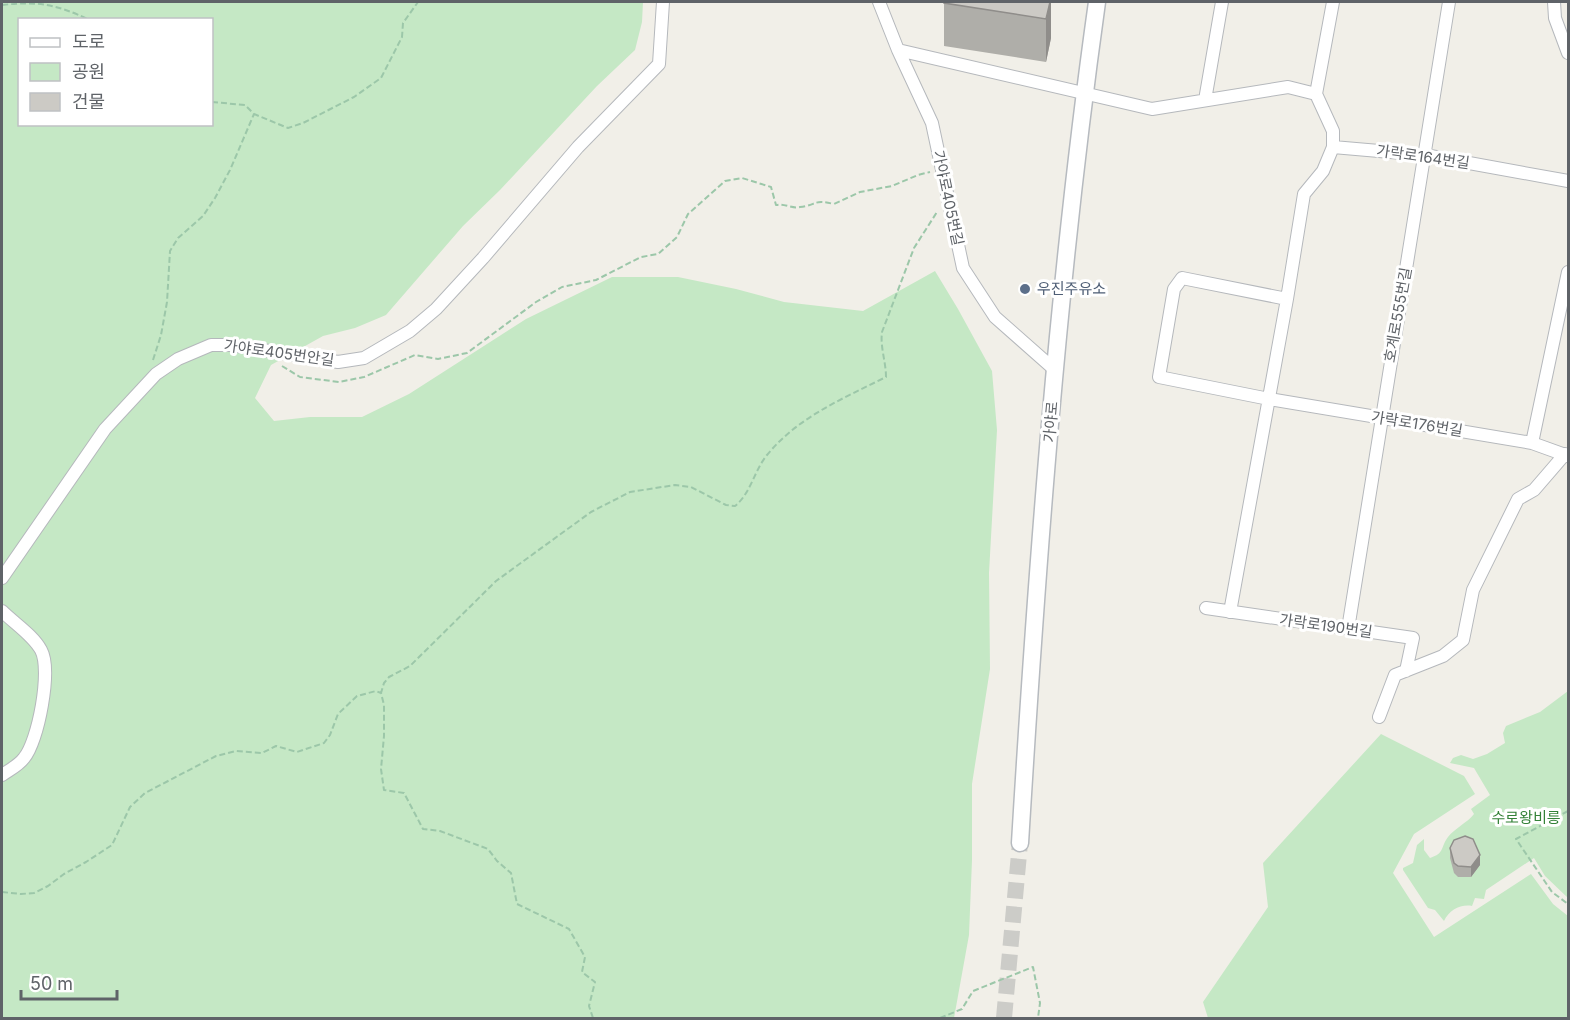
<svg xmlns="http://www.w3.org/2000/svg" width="1570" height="1020" viewBox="0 0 1570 1020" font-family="Inter,'Noto Sans KR',sans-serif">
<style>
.green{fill:#c5e8c5;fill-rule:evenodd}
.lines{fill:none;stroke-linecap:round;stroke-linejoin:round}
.secondary-tunnel{stroke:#ccccc8;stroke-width:16;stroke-dasharray:16 8;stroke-linecap:butt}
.street-casing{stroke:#b5b8bc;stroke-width:14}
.secondary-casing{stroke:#b6babf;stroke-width:19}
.path{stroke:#9cc7a9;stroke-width:2;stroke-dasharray:6 3;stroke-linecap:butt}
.street{stroke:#fff;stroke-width:12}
.secondary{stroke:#fff;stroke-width:16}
.wall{fill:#afaea9}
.shaded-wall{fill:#8f8d8a}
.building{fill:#cccac5;stroke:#8f8d8a;stroke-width:1.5}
.service-dot{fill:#5c6f8a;stroke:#fff;stroke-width:2}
.labels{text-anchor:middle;stroke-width:6;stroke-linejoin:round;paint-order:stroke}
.street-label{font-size:15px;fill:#5f6368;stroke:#fff}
.service-label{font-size:15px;fill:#4e5e75;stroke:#fff;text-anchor:start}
.park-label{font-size:15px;fill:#348238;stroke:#fff}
</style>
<rect width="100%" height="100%" fill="#f1efe8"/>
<path class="green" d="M2 2H643L642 22 635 50 597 86 500 190 463 226 386 315 355 328 323 336 271 365 255 398 274 421 310 417H362L409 394 526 319 612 277H678L736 289 784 302 863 311 935 271 958 309 992 371 997 430 989 573 990 669 972 784V860L969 935 954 1018H2ZM20 20H212V124H20Z
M1568 691V898L1545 876 1534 858 1486 890 1484 899 1475 898 1472 906C1461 904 1449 910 1444 921L1435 910 1428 908 1403 870V868L1413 863 1417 845 1424 839V850L1430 858C1445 853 1440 848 1448 837 1455 828 1467 823 1474 814L1471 809 1490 795 1474 768 1450 763 1453 758 1461 755 1473 759 1487 754 1505 743 1503 733 1506 726 1540 712Z
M1381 734 1464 776 1475 794 1414 834 1393 873 1434 937 1531 874 1553 904 1568 916V1018H1208L1203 1002 1268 907 1263 863Z"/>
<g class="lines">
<path class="secondary-tunnel" d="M1004 1018 1020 843"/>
<defs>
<path id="street" d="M879 2 898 50 932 123 963 268 995 317 1055 370
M1554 2 1555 18 1568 53
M898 50 1152 109 1288 87 1316 94 1333 131V147L1323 171 1304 194 1287 299 1230 612
M1316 94 1333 2
M1205 100 1222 2
M1333 147 1425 155 1568 181
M1287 299 1182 278 1174 289 1159 377 1269 399 1532 443 1568 456
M1532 443 1568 272
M2 578 105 429 156 374 178 359 211 345H232L338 362 364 358 410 331 436 309 483 258 578 147 659 64 663 2
M1206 608 1413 638 1406 671
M2 611C14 623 33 635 41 650 52 670 38 742 24 758 18 766 9 770 2 775
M1348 629 1449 2
M1379 717 1395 675 1443 656 1463 640 1473 590 1518 499 1534 490 1565 454"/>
<path id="secondary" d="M1020 843C1037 562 1058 280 1097 2"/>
</defs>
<use href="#street" class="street-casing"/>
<use href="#secondary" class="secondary-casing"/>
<path class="path" d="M2 5C39 1 55 4 90 20
M212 102 245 105 254 114 288 128 303 123 354 97 381 78 402 37 403 23 418 2
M153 360 161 335 167 302 170 251 178 238 203 216 215 198 230 170 254 114
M282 366 300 377 339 382 364 377 415 355 438 359 467 353 536 302 562 287 596 280 641 257 658 254 677 237 688 214 725 181 742 178 771 187 776 205C785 203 791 209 800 207 818 205 812 199 834 204L860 192 892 186 918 175 930 172
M1568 811 1516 839 1552 892 1568 904
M2 892 21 894 34 893 48 886 64 874 86 862 112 845 130 807 145 793 216 756 236 751 262 753 276 746 297 752 324 743 330 735 338 714 357 696 376 691 381 693
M593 1018 589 1006 595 982 582 972 585 957 569 929 517 904 511 873 497 861 488 849 440 831 423 829 404 793 384 790 381 769 384 736V705L381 693 384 683 389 677 410 666 496 581 591 512 630 492 675 485 691 487 726 505 735 506C751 493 754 471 767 455 798 417 842 399 886 377 886 362 880 347 882 332L914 248 937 212
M940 1018 962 1009 973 991 1033 967 1040 1003 1038 1018"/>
<use href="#street" class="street"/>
<use href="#secondary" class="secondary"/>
</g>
<path class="wall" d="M944 2H1051V38L1046 62 944 46Z
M1450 848 1480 865 1471 877H1458L1454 873 1450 858Z"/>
<path class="shaded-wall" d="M1050 2H1051V38L1046 62V19Z
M1480 855V865L1471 877V867Z"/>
<path class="building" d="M944 2H1050L1046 19 944 3Z
M1465 836 1473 839 1480 855 1471 867 1458 866 1454 863 1450 848 1454 840Z"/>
<circle class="service-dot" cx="1025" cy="289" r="6"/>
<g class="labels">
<g class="street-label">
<text transform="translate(1423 157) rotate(8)" y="5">가락로164번길</text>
<text transform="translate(948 198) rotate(78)" y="5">가야로405번길</text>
<text transform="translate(1398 315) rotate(-80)" y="5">호계로555번길</text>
<text transform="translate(279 353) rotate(8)" y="5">가야로405번안길</text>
<text transform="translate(1051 422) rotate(-85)" y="5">가야로</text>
<text transform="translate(1417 424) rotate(9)" y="5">가락로176번길</text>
<text transform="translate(1326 626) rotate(8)" y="5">가락로190번길</text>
</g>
<g class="service-label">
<text x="1037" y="294">우진주유소</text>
</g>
<g class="park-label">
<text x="1526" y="823">수로왕비릉</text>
</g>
</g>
<rect width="1570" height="1020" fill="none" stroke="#5f6368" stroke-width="6"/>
<rect x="18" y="18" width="195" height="108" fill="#ffffff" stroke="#bfc1c3" stroke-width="1.5"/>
<rect x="30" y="38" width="30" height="9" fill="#ffffff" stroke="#bfc1c3" stroke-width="1.5"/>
<text x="72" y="48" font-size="18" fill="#5f6368">도로</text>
<rect x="30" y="63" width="30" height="18" fill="#c5e8c5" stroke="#bfc1c3" stroke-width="1.5"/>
<text x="72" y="78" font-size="18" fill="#5f6368">공원</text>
<rect x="30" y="93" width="30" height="18" fill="#cccac5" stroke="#bfc1c3" stroke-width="1.5"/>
<text x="72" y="108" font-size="18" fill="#5f6368">건물</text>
<path d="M21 990v9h96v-9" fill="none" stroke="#5f6368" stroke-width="3"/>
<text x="30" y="990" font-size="18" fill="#5f6368" stroke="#ffffff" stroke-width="4.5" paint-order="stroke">50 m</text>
</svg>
